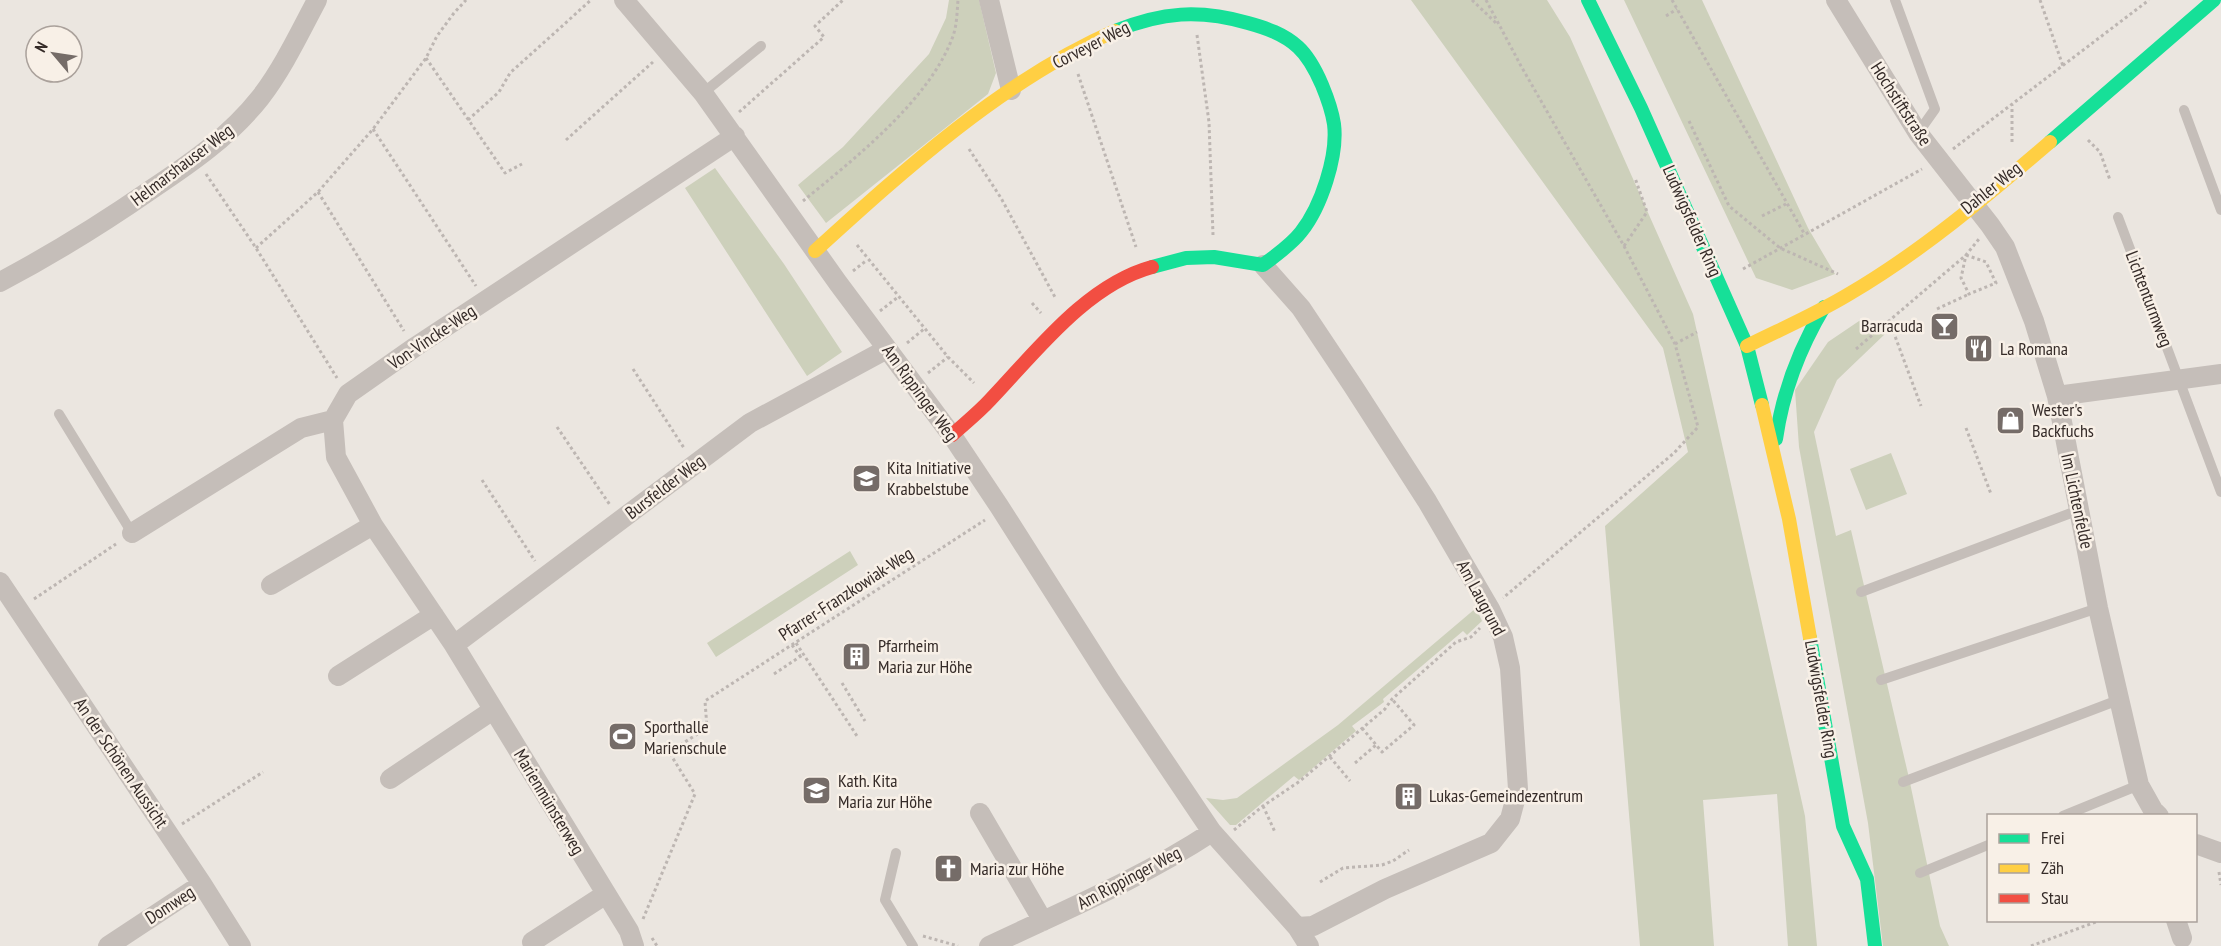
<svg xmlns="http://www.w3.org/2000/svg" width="2221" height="946" viewBox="0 0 2221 946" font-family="'PT Sans Narrow',sans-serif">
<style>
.green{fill:#cdd0bb}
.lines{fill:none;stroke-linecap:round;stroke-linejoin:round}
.path{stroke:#bdb6b2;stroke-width:3;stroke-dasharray:3 3;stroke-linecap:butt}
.lane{stroke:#c5beb9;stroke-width:10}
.street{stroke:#c5beb9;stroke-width:20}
.fast{stroke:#16e098;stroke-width:14}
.slow{stroke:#ffcf43;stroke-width:14}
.jam{stroke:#f24e42;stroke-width:14}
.labels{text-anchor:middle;stroke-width:5;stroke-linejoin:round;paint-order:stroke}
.street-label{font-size:18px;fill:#352b28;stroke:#f8f0e7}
.poi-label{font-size:18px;fill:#352b28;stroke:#f8f0e7;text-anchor:start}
</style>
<rect width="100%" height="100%" fill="#ebe6e0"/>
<path class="green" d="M949 0H979L996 73 988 94 826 223 798 185 843 147 929 54 946 18Z
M1411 0H1547L1570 37 1693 314 1805 816 1817 946H1788L1777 794 1703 800 1714 946H1640L1605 526 1688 452 1663 348Z
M1624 0H1702L1808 228 1835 274 1792 290 1756 278Z
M715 168 784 264 842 352 807 376 685 188Z
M1862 319 1885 334 1837 380 1814 432 1836 536 1851 530 1909 778 1940 926 1949 946H1883L1868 823 1799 447 1795 390 1828 342Z
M1891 453 1907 494 1866 510 1850 469Z
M850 551 858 565 716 657 707 643Z
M1476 608 1482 621 1467 635 1463 631 1383 699 1384 702 1352 726 1356 731 1299 780 1294 776 1236 825H1230L1206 798 1223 800 1237 798 1338 725Z"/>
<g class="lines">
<path class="path" d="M1472 0 1496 23
M1486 0 1521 66 1624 246 1675 344 1698 427 1674 453 1503 598
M1672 0 1805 235
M2040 0 2063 66
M1666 16 1677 9
M1197 35 1209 122 1213 235
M426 58 505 173 522 164
M1078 74 1136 247
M739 112 824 37 815 26 843 0
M468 120 499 92 510 73 591 0
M1689 121 1729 206 1780 248 1838 274
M373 129 476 286
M566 140 653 62
M2088 140 2100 152 2110 180
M2012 142V105
M969 149 1001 198 1056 299
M1953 149 2149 0
M206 174 256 248 337 378
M318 192 404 331
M803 201C854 159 930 100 953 36 957 25 957 12 958 0
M1762 216 1786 204
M857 245 948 357 974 383
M1624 246 1647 212 1635 178
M256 248 318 192 373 129 426 58 437 36 454 13 466 0
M1966 255 1986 262 1996 283 1969 294 1961 278Z
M1743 269 1922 169
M853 271 867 260
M1032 303 1041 313
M1937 309 1969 294
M880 311 898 297
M1889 320 1921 406
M907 343 924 329
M1675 344 1697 332
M1856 349 1966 255 1979 239
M633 369 684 448
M928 373 948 357
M557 427 610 505
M1966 428 1991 494
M482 480 535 561
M34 599 116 544
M796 643 857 736
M792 645 800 656
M774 674 804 654
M842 683 865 721
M1362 728 1382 752 1414 725 1392 699
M1330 757 1350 781
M1355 763 1376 745
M1263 806 1275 832
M182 824 263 772
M1234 830 1263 806 1300 781 1385 709 1392 699 1456 642 1471 637 1480 628
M2219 872 2221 885
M1320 882 1343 868 1382 865 1393 861 1409 850
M643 919 695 794 669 752 707 728 705 701 985 520
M923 936 958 946
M652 938 657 946
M2031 946 2101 920"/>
<path class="lane" d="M1895 0 1935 109 1918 133
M703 93 761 46
M2184 110 2221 210
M2118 217 2221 492
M59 414 132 533
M1861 592 2079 510
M1881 680 2098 608
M1903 782 2121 699
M2063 816 2139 785
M896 853 885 900 913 946
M1920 873 1988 845"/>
<path class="street" d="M624 0 703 93 838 283 953 437 999 506 1111 682 1212 832 1297 927 1309 946
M989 0 1011 90
M1836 0 1918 133 1990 225 2005 247 2034 321 2057 396 2098 608 2139 785 2153 810 2159 816
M1263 265 1301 308 1353 386 1427 501 1490 609 1503 637 1510 668 1518 789 1510 819 1491 843 1385 889 1313 926 1297 927
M0 282C53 254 103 223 152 189 191 163 230 136 260 98 283 68 299 34 317 0
M2057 396 2221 374
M333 420 336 457 373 525 454 645 629 931 634 946
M132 533 301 428 333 420 348 394 415 347 735 136
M0 582 202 884 241 946
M271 585 373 525
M454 645 750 423 887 349
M338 676 434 615
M390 779 493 710
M980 813 1043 921
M2196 844 2221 853
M2176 920 2182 938
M532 942 606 894
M108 946 202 884
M989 946C1065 910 1142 878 1212 832"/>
<path class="fast" d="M1588 0 1641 108 1747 346 1762 405
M1115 31C1162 12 1199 9 1248 23 1266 28 1284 34 1298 47 1309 57 1316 71 1322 85 1327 97 1332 111 1334 124 1338 156 1321 207 1301 232 1291 245 1276 255 1263 265L1214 257 1186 258 1152 267
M2050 142 2214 0
M1776 439C1783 390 1799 349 1824 307
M1810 638 1843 826 1867 879 1875 946"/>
<path class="slow" d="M815 251C904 170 1003 80 1115 31
M1747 346C1781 329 1816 314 1849 294 1921 252 1987 196 2050 142
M1762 405 1789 519 1810 638"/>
<path class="jam" d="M952 435C964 424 978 413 990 400 1035 353 1086 285 1152 267"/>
</g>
<defs>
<symbol id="bar-square" viewBox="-11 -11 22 22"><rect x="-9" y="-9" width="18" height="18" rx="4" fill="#756c68" stroke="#f8f0e7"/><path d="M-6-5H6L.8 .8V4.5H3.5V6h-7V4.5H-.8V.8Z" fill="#fff"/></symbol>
<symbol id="restaurant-square" viewBox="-11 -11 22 22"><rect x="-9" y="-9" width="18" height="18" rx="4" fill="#756c68" stroke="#f8f0e7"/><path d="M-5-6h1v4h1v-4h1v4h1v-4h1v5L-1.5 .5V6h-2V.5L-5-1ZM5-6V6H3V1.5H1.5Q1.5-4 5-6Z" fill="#fff"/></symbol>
<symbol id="shop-square" viewBox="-11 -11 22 22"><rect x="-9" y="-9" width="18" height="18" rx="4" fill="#756c68" stroke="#f8f0e7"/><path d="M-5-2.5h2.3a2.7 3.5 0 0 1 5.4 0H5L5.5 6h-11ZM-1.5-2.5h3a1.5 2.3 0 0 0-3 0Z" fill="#fff"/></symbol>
<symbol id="school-square" viewBox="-11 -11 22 22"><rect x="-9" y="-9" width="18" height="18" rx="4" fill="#756c68" stroke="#f8f0e7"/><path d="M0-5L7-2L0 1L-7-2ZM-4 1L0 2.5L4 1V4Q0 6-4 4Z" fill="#fff"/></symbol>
<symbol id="building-square" viewBox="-11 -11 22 22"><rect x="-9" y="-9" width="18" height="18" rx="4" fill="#756c68" stroke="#f8f0e7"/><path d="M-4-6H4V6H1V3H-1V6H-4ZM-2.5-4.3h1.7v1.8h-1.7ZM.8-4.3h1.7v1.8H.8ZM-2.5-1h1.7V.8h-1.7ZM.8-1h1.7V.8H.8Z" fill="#fff"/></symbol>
<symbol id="stadium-square" viewBox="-11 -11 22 22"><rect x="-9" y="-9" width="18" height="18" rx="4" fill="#756c68" stroke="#f8f0e7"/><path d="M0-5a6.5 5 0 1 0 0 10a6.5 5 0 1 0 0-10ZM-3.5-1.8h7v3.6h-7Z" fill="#fff"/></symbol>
<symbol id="church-square" viewBox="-11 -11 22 22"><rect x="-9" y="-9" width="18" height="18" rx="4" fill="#756c68" stroke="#f8f0e7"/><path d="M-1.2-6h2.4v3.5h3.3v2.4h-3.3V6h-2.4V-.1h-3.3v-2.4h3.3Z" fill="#fff"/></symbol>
</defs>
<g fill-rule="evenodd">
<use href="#bar-square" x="1928" y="310" width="33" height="33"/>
<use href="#restaurant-square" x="1962" y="332" width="33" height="33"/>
<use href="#shop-square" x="1994" y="404" width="33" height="33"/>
<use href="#school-square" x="850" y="462" width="33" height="33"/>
<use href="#building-square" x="840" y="640" width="33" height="33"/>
<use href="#stadium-square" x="606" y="720" width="33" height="33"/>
<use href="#school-square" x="800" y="774" width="33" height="33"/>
<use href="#building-square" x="1392" y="780" width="33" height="33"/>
<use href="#church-square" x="932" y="852" width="33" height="33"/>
</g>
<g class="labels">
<g class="street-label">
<text transform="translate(1091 45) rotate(-27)" y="6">Corveyer Weg</text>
<text transform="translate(1901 104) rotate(57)" y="6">Hochstiftstraße</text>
<text transform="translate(182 165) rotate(-37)" y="6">Helmarshauser Weg</text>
<text transform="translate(1991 188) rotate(-39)" y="6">Dahler Weg</text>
<text transform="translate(1692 221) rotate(66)" y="6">Ludwigsfelder Ring</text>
<text transform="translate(2149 299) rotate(69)" y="6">Lichtenturmweg</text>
<text transform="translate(432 337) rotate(-34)" y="6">Von-Vincke-Weg</text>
<text transform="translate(920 393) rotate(54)" y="6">Am Rippinger Weg</text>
<text transform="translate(665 487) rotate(-37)" y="6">Bursfelder Weg</text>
<text transform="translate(2077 501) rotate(78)" y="6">Im Lichtenfelde</text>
<text transform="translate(846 594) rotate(-33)" y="6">Pfarrer-Franzkowiak-Weg</text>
<text transform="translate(1481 598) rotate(62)" y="6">Am Laugrund</text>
<text transform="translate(1821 699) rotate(80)" y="6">Ludwigsfelder Ring</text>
<text transform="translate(121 763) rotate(56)" y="6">An der Schönen Aussicht</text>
<text transform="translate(549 802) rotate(59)" y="6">Marienmünsterweg</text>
<text transform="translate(1129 878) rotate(-28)" y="6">Am Rippinger Weg</text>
<text transform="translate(170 905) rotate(-33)" y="6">Domweg</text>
</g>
<g class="poi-label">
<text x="1923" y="332" text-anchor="end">Barracuda</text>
<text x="2000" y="355">La Romana</text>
<text x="2032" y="416">Wester's<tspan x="2032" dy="21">Backfuchs</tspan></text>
<text x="887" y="474">Kita Initiative<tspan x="887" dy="21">Krabbelstube</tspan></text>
<text x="878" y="652">Pfarrheim<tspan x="878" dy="21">Maria zur Höhe</tspan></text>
<text x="644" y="733">Sporthalle<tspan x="644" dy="21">Marienschule</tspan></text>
<text x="838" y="787">Kath. Kita<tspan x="838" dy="21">Maria zur Höhe</tspan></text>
<text x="1429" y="802">Lukas-Gemeindezentrum</text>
<text x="970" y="875">Maria zur Höhe</text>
</g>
</g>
<rect x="1987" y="814" width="210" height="108" fill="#f8f0e7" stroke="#aaa19b" stroke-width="1.5"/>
<rect x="1999" y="834" width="30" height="9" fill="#16e098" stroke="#aaa19b" stroke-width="1.5"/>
<text x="2041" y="844" font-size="18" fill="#352b28">Frei</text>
<rect x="1999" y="864" width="30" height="9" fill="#ffcf43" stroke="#aaa19b" stroke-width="1.5"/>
<text x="2041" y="874" font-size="18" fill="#352b28">Zäh</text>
<rect x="1999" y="894" width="30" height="9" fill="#f24e42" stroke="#aaa19b" stroke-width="1.5"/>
<text x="2041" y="904" font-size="18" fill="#352b28">Stau</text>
<g transform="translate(54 54) rotate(299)"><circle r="28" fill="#f8f0e7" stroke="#aaa19b" stroke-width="1.5"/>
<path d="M0-4.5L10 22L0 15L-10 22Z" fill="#756c68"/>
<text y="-9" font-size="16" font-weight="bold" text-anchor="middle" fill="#352b28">N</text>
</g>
</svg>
